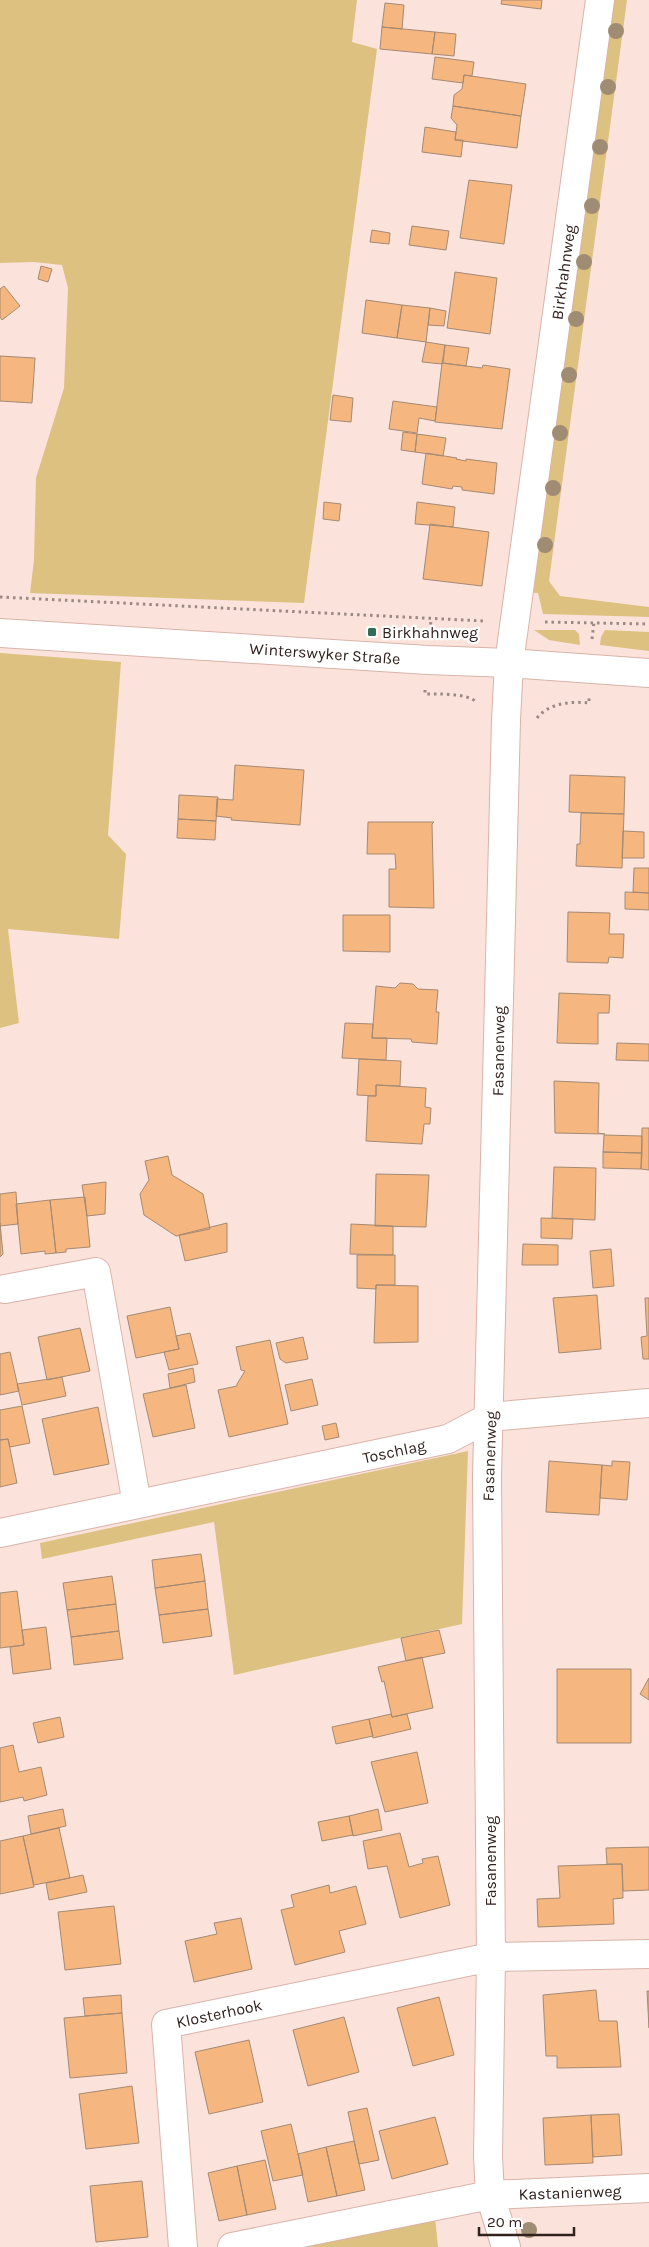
<svg xmlns="http://www.w3.org/2000/svg" width="649" height="2247" viewBox="0 0 649 2247" font-family="Karla,sans-serif">
<style>
.green{fill:#ddc180}
.building{fill:#f5b67f;stroke:#a58a73}
.lines{fill:none;stroke-linecap:round;stroke-linejoin:round}
.minor-casing{stroke:#d9b3a9;stroke-width:30}
.path{stroke:#9c8882;stroke-width:3;stroke-dasharray:2.5 4;stroke-linecap:butt}
.minor{stroke:#fff;stroke-width:28}
.tree{fill:#a08c72}
.poi-dot{fill:#326c55;stroke:#fff;stroke-width:2}
.labels{text-anchor:middle;stroke-width:4.5;stroke-linejoin:round;paint-order:stroke}
.street-label{font-size:16px;fill:#31221e;stroke:#fff}
.poi-label{font-size:16px;fill:#31221e;stroke:#fff;text-anchor:start}
</style>
<rect width="100%" height="100%" fill="#fbe3dc"/>
<path class="green" d="M0 0H357L352 42 377 49 304 603 30 593 34 560 36 478 64 388 68 288 62 265 34 262 0 263Z
M609 0H627L549 581 560 596 649 607V617L543 614 538 593 525 592Z
M534 630H575L579 634 580 645 549 640Z
M605 630 649 632V651L600 645 601 637Z
M0 653 121 662 108 835 126 854 119 939 8 929 19 1023 0 1028Z
M468 1451 462 1624 234 1675 214 1522 42 1559 40 1543Z
M435 2217 438 2247H299Z"/>
<path class="building" d="M502 0H542L541 9 501 4Z
M385 3 404 5 402 29 382 27Z
M382 27 435 32 432 54 380 49Z
M435 32 456 34 454 56 432 54Z
M435 57 474 62 472 76 464 75 463 83 432 79Z
M464 75 526 84 521 116 453 106 454 95 462 89Z
M453 106 521 116 517 148 455 140 457 125 451 118Z
M425 127 456 132 455 140H463L461 157 422 152Z
M469 180 512 185 504 244 460 238Z
M412 226 449 231 446 250 409 245Z
M372 230 390 233 389 244 370 242Z
M41 266 52 269 48 282 38 279Z
M455 272 497 278 490 334 447 328Z
M4 286 20 306 2 320 0 317V289Z
M366 300 402 305 397 338 362 333Z
M402 305 430 308 426 342 397 338Z
M430 308 446 311 444 326 428 325Z
M426 342 445 345 442 364 422 362Z
M445 345 469 348 466 366 443 363Z
M0 356 35 358 32 403 0 401Z
M442 363 482 368 483 365 510 369 502 429 435 422Z
M333 395 353 398 351 422 330 420Z
M393 401 437 407 435 421 419 418 417 433 389 429Z
M403 432 417 434 415 452 401 450Z
M417 434 446 438 443 456 415 452Z
M426 453 457 458 456 459 466 461V459L497 463 494 494 462 490V487L453 486 452 489 422 484Z
M324 502 341 504 339 521 323 519Z
M417 502 455 507 453 527 415 524Z
M430 524 489 532 482 586 423 579Z
M235 765 304 770 300 825 231 820 232 818 216 816 217 799 233 800Z
M570 775 625 777 624 814 569 812Z
M179 795 218 797 216 821 178 819Z
M581 813 624 814 622 868 576 866 577 844H580Z
M178 819 216 821 215 840 177 838Z
M368 822H434L432 824 434 908 389 907V869H396L395 854H367Z
M623 831 644 832V858H622Z
M634 868H649V893L633 892Z
M625 892 649 893V910L625 909Z
M568 912 610 913 609 934H624L623 958 609 957 608 963 567 962Z
M343 915H390V952L343 951Z
M400 983 413 984 418 989 438 990 436 1012H439L437 1044 412 1042 411 1039 372 1038 376 986 395 988Z
M559 993 610 995 609 1013H598V1044L557 1043Z
M345 1023 373 1024 372 1038H387L386 1060 342 1058Z
M617 1043 649 1044V1061L616 1060Z
M359 1059 401 1061 400 1086 376 1085V1096L357 1095Z
M554 1081 599 1083 598 1133 605 1134 555 1133Z
M376 1085 426 1088 425 1107 431 1108 430 1124H424L422 1144 366 1141 368 1096H376Z
M642 1128H649V1170L641 1169Z
M604 1135 642 1136V1153L603 1152Z
M603 1152 642 1153 641 1169 603 1168Z
M168 1156 172 1175 203 1194 210 1229 176 1236 144 1215 140 1194 149 1180 145 1161Z
M554 1167 596 1168 595 1220 552 1218Z
M376 1174 429 1175 426 1227 375 1226Z
M106 1182 105 1214 87 1216 82 1185Z
M16 1192 18 1224 0 1226V1194Z
M85 1197 90 1247 66 1249V1252L56 1253 50 1200Z
M50 1200 56 1253 45 1254V1251L21 1254 16 1204Z
M541 1218 573 1219 572 1239 541 1238Z
M0 1223 3 1254 0 1257Z
M227 1223V1252L185 1261 179 1235Z
M351 1224 393 1226V1255L350 1254Z
M523 1244 558 1245V1265H522Z
M611 1249 614 1286 593 1288 590 1251Z
M357 1255H395V1285H376V1289L357 1288Z
M376 1285 418 1286V1342L374 1343Z
M597 1295 601 1349 559 1353 553 1298Z
M645 1298H649V1359H643L641 1337 647 1336Z
M170 1307 179 1349 136 1358 127 1316Z
M80 1328 90 1371 47 1380 38 1337Z
M190 1333 198 1364 169 1370 164 1352 179 1349 176 1336Z
M303 1337 308 1359 286 1363 280 1359 276 1343Z
M270 1340 288 1424 229 1437 218 1390 237 1386V1384L245 1371 241 1370 236 1347Z
M10 1352 19 1391 0 1395V1354Z
M193 1368 195 1382 170 1388 168 1374Z
M62 1377 66 1396 22 1405 17 1384Z
M312 1379 318 1405 291 1411 285 1385Z
M186 1385 195 1428 153 1437 143 1394Z
M22 1406 30 1443 10 1447 8 1439 0 1440V1410Z
M98 1407 109 1464 54 1475 42 1419Z
M336 1423 339 1437 325 1440 322 1426Z
M8 1439 17 1483 0 1487V1440Z
M549 1461 602 1465 599 1515 546 1512Z
M612 1461 630 1462 627 1500 600 1498 602 1465 612 1466Z
M201 1554 205 1581 155 1588 152 1560Z
M112 1576 116 1604 67 1610 63 1583Z
M205 1581 208 1609 159 1615 155 1588Z
M17 1591 24 1645 0 1648V1593Z
M116 1604 119 1631 71 1637 67 1610Z
M208 1609 212 1636 163 1643 159 1615Z
M46 1627 51 1669 13 1674 10 1647 24 1645 22 1630Z
M439 1630 445 1653 406 1661 401 1638Z
M119 1631 123 1659 74 1665 71 1637Z
M422 1657 433 1708 392 1717 384 1681 382 1682 378 1667Z
M557 1669H631V1743H557Z
M649 1678V1700L640 1694Z
M391 1714 392 1717 407 1714 411 1729 373 1738 369 1719Z
M60 1717 64 1737 38 1743 33 1723Z
M369 1719 373 1736 336 1744 332 1727Z
M13 1745 19 1772 41 1767 47 1795 24 1801 23 1797 0 1802V1748Z
M417 1752 428 1803 385 1812 371 1762Z
M63 1809 66 1826 31 1834 28 1816Z
M378 1809 382 1830 353 1836 349 1816Z
M349 1816 353 1835 322 1841 318 1822Z
M59 1828 70 1878 34 1885 23 1836Z
M400 1833 409 1867 423 1863 422 1859 438 1856 450 1905 400 1918 387 1866 368 1869 363 1841Z
M23 1836 34 1887 0 1894V1841Z
M649 1847V1890L623 1891 622 1864H607L606 1848Z
M622 1864 623 1898 613 1899 614 1924 538 1927 537 1899 560 1898 558 1866Z
M83 1875 87 1892 49 1900 46 1883Z
M329 1885 330 1893 356 1886 366 1924 339 1931 345 1952 295 1965 281 1910 294 1907 291 1895Z
M114 1906 121 1964 65 1970 58 1912Z
M241 1918 252 1969 194 1982 185 1941 217 1934 214 1923Z
M596 1990 599 2021H617L621 2067 557 2068V2056H546L543 1995Z
M647 1991H649V2028Z
M121 1995 122 2013 85 2016 83 1998Z
M439 1997 454 2055 413 2066 397 2008Z
M122 2013 127 2073 70 2078 64 2018Z
M344 2017 359 2072 308 2086 293 2030Z
M249 2040 263 2102 209 2114 195 2052Z
M132 2086 139 2143 86 2149 79 2094Z
M367 2108 379 2160 359 2164 348 2112Z
M619 2114 622 2155 593 2157 591 2115Z
M591 2115 593 2163 545 2165 543 2118Z
M435 2117 448 2164 392 2179 379 2131Z
M291 2124 303 2175 273 2181 261 2131Z
M354 2141 365 2190 337 2196 326 2147Z
M326 2147 337 2196 308 2202 298 2154Z
M265 2160 276 2209 247 2215 237 2166Z
M237 2166 247 2215 219 2221 208 2173Z
M142 2181 148 2237 96 2242 90 2186Z"/>
<g class="lines">
<defs>
<path id="minor" d="M0 633 428 660 509 663 649 673
M5 1289 96 1272 137 1504
M0 1533 448 1439 490 1417 649 1403
M183 2247 166 2024 491 1957 649 1954
M232 2247 490 2195 649 2188
M506 2247 490 2195 488 2156 491 1957 487 1477 506 720 509 663 600 0"/>
</defs>
<use href="#minor" class="minor-casing"/>
<path class="path" d="M0 597 484 621
M545 622 649 624
M430 631 431 620
M592 639 594 622
M425 690V694C437 694 468 693 476 702
M537 718C549 703 571 701 589 703V698"/>
<use href="#minor" class="minor"/>
</g>
<g class="tree">
<circle cx="616" cy="31" r="8"/>
<circle cx="608" cy="87" r="8"/>
<circle cx="600" cy="147" r="8"/>
<circle cx="592" cy="206" r="8"/>
<circle cx="584" cy="262" r="8"/>
<circle cx="576" cy="319" r="8"/>
<circle cx="569" cy="375" r="8"/>
<circle cx="560" cy="433" r="8"/>
<circle cx="553" cy="488" r="8"/>
<circle cx="545" cy="545" r="8"/>
<circle cx="529" cy="2230" r="8"/>
</g>
<rect class="poi-dot" x="367" y="627" width="10" height="10" rx="2.5"/>
<g class="labels">
<g class="street-label">
<text transform="translate(563 272) rotate(-82)" y="6">Birkhahnweg</text>
<text transform="translate(325 653) rotate(4)" y="6">Winterswyker Straße</text>
<text transform="translate(498 1051) rotate(-89)" y="6">Fasanenweg</text>
<text transform="translate(394 1451) rotate(-12)" y="6">Toschlag</text>
<text transform="translate(489 1456) rotate(-88)" y="6">Fasanenweg</text>
<text transform="translate(490 1861) rotate(-90)" y="6">Fasanenweg</text>
<text transform="translate(219 2013) rotate(-12)" y="6">Klosterhook</text>
<text transform="translate(570 2192) rotate(-2)" y="6">Kastanienweg</text>
</g>
<g class="poi-label">
<text x="382" y="638">Birkhahnweg</text>
</g>
</g>
<path d="M479 2227v8h95v-8" fill="none" stroke="#31221e" stroke-width="2.5"/>
<text x="487" y="2227" font-size="15" fill="#31221e" stroke="#ffffff" stroke-width="4" paint-order="stroke">20 m</text>
</svg>
